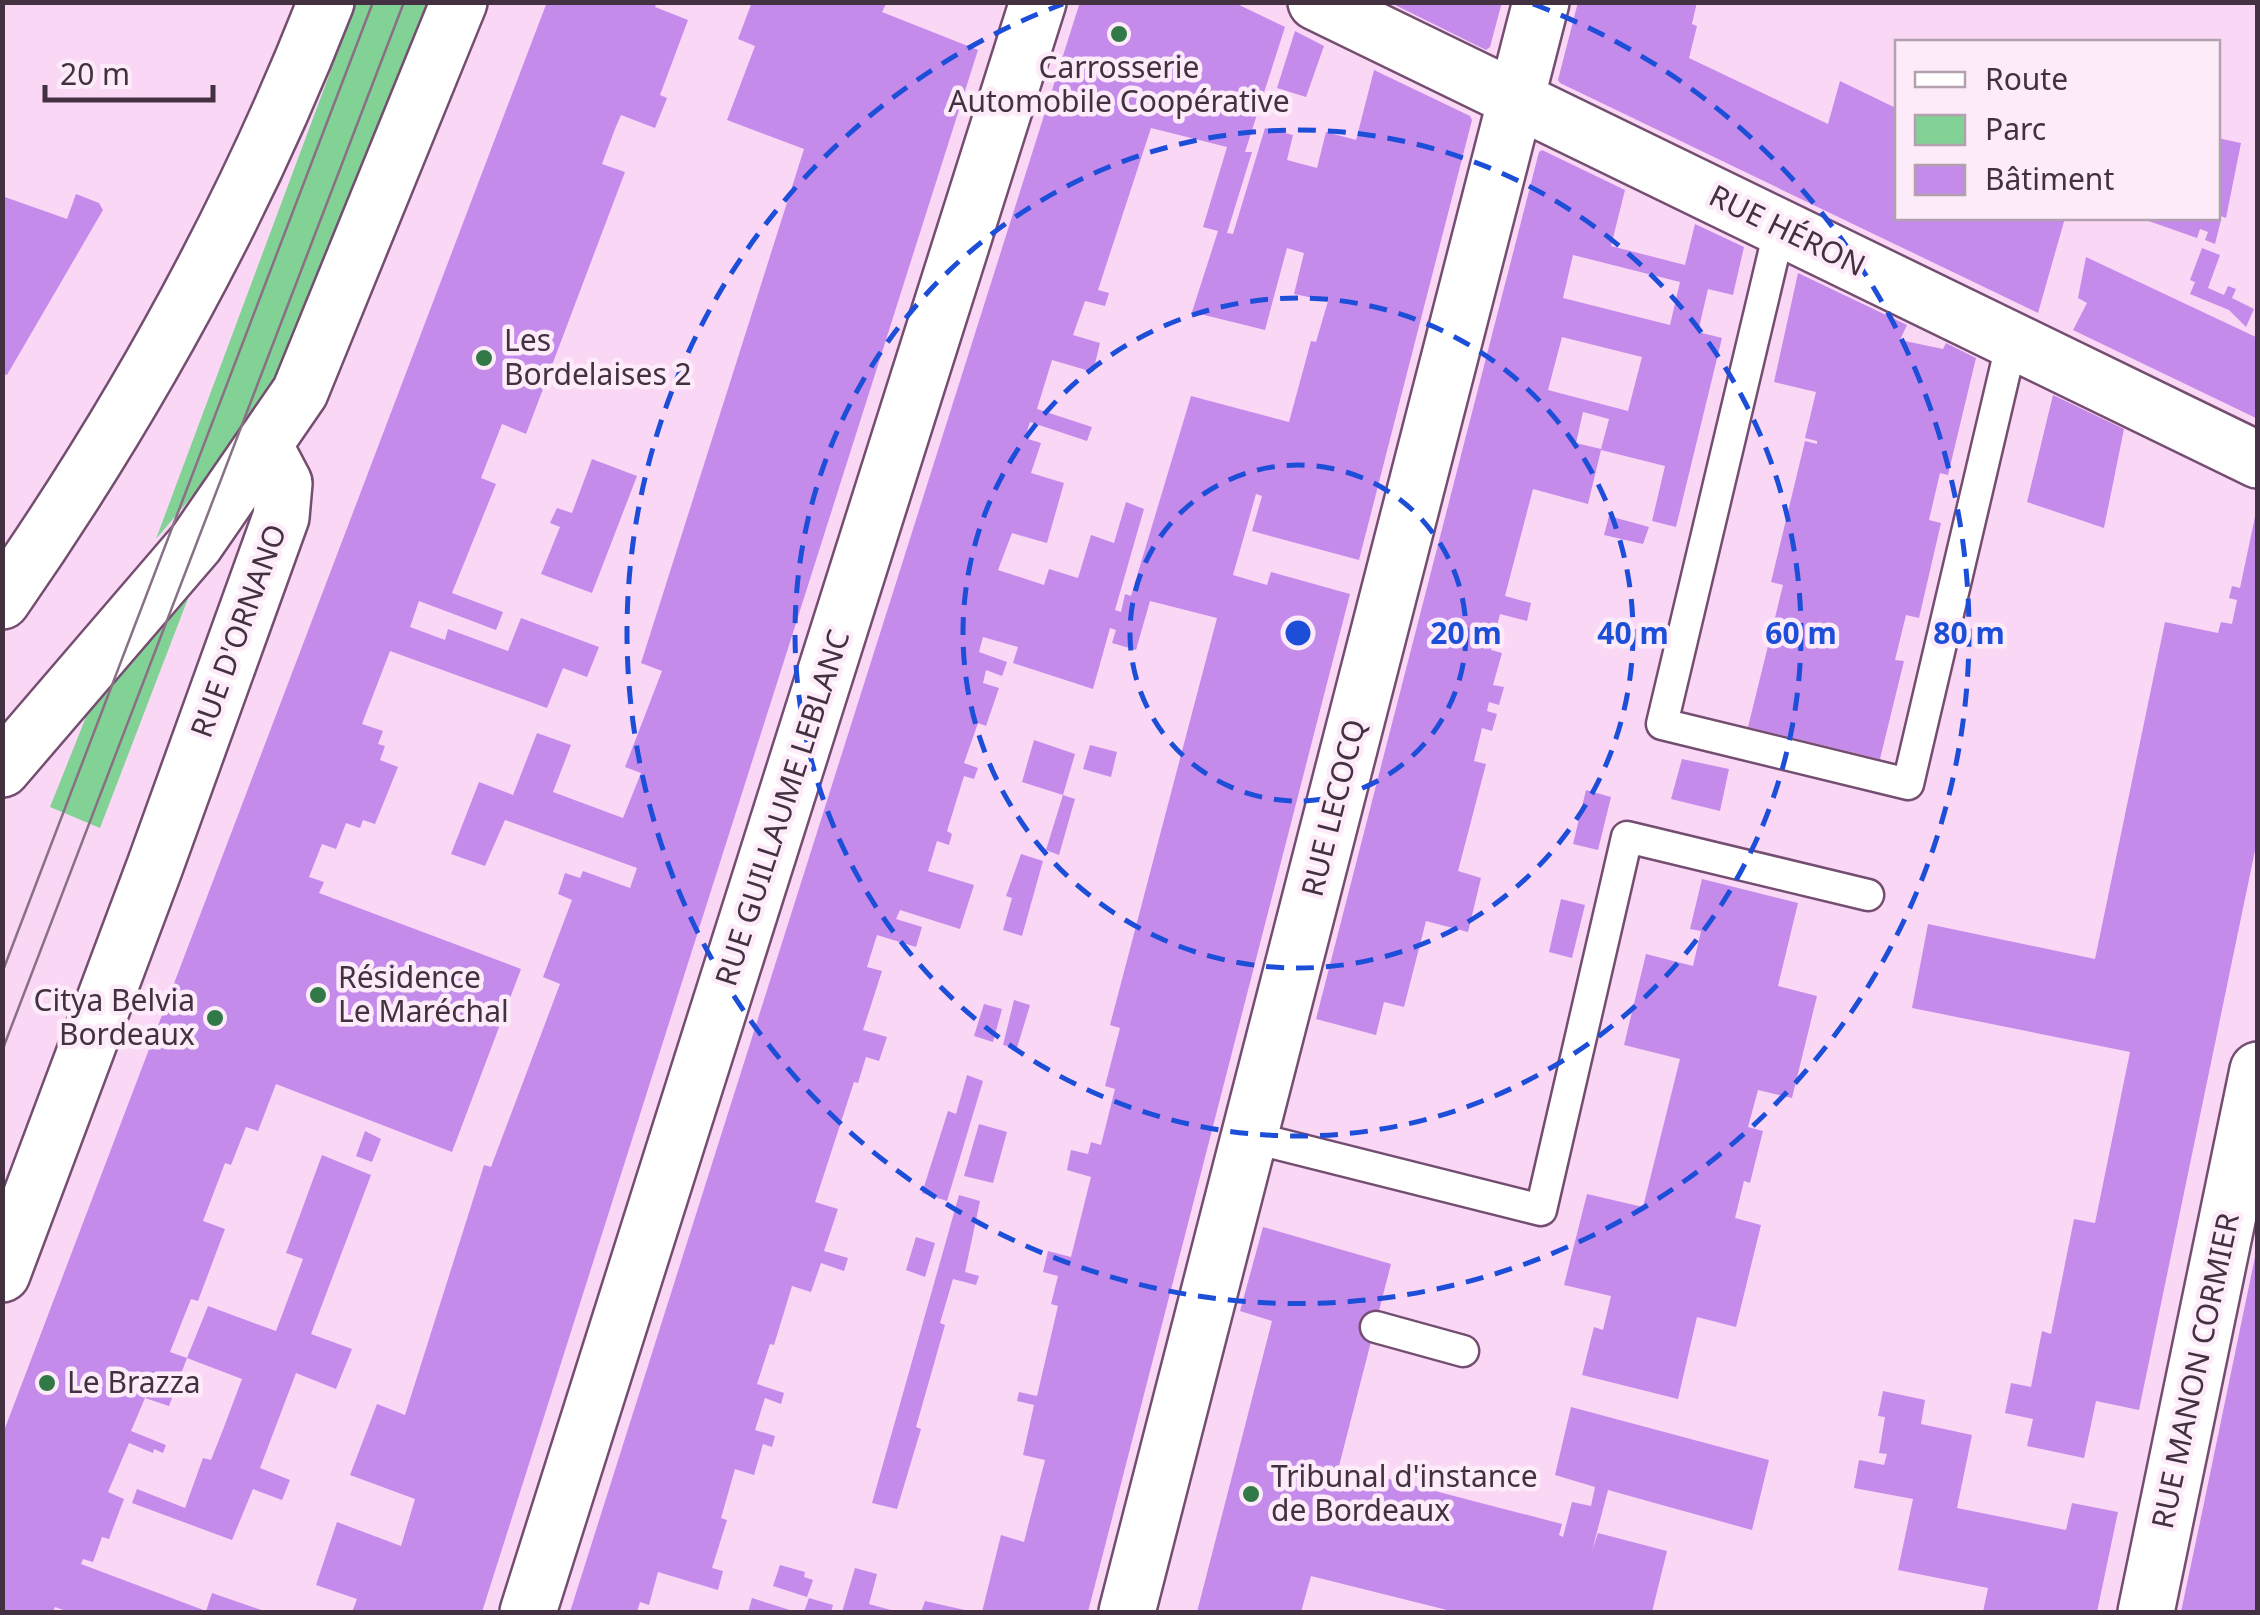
<svg xmlns="http://www.w3.org/2000/svg" width="2260" height="1615" viewBox="0 0 2260 1615" font-family="'Noto Sans',sans-serif">
<style>
.green{fill:#82d195}
.building{fill:#c58beb;fill-rule:evenodd}
.lines{fill:none;stroke-linecap:round;stroke-linejoin:round}
.service-casing{stroke:#744e70;stroke-width:35}
.minor-casing{stroke:#744e70;stroke-width:60}
.secondary-casing{stroke:#744e70;stroke-width:60}
.service{stroke:#fff;stroke-width:30}
.minor{stroke:#fff;stroke-width:55}
.secondary{stroke:#fff;stroke-width:55}
.tram{stroke:#897086;stroke-width:2.5}
.ring{fill:none;stroke:#1d4ed8;stroke-width:5;stroke-dasharray:18 12}
.poi-dot{fill:#317947;stroke:#fdebfa;stroke-width:4}
.labels{text-anchor:middle;stroke-width:9;stroke-linejoin:round;paint-order:stroke}
.poi-label{font-size:30px;fill:#433141;stroke:#fdebfa;text-anchor:start}
.street-label{font-size:30px;fill:#433141;stroke:#fdebfa}
.centre{fill:#1d4ed8;stroke:#fdebfa;stroke-width:5}
.ring-label{font-size:30px;text-anchor:middle;font-weight:bold;fill:#1d4ed8;stroke:#fdebfa;stroke-width:9;stroke-linejoin:round;paint-order:stroke}
</style>
<rect width="100%" height="100%" fill="#fbd7f6"/>
<path class="green" d="M356 3H435L289 372 233 448 156 539Z
M192 588 100 828 50 807 92 702Z"/>
<path class="building" d="M547 2H657L655 7 688 20 660 95 667 98 655 128 621 115 615 129 602 164 625 172 526 434 502 424 481 478 496 484 452 593 503 612 496 630 419 601 410 627 445 640 448 629 508 651 521 618 599 647 587 677 563 668 547 708 390 651 362 724 383 731 378 744 385 746 380 760 398 767 375 824 363 820 360 828 346 823 336 849 322 844 309 877 324 882 319 893 521 969 452 1152 276 1084 258 1131 246 1127 231 1165 225 1163 203 1221 225 1229 198 1301 191 1299 170 1352 187 1358 208 1306 276 1331 303 1259 286 1253 322 1155 371 1175 311 1334 352 1349 336 1389 296 1373 260 1468 290 1480 282 1500 253 1489 232 1540 132 1503 137 1489 185 1508 203 1458 211 1460 224 1427 242 1379 187 1358 169 1406 145 1398 131 1431 166 1445 163 1453 154 1449 153 1453 129 1443 108 1492 124 1499 109 1539 102 1537 93 1562 83 1559 81 1564 206 1611 212 1593 267 1612H69L55 1607 53 1612H2V1436Z
M752 2H887L882 12 978 50 482 1612H352L357 1599 316 1585 337 1522 401 1546 415 1499 350 1475 377 1404 405 1415 484 1165 491 1167 560 984 543 977 572 900 558 894 565 873 580 878 583 871 630 888 637 868 505 820 485 866 451 854 479 782 513 795 537 733 571 745 553 792 623 818 641 773 625 767 662 671 641 663 804 149 727 120 755 46 738 39Z
M1080 2H1233L1285 27 1245 152H1252L1227 233 1233 234 1265 128 1293 135 1287 160 1317 168 1326 132 1356 140 1374 70 1470 116 1472 120 1359 560 1252 531 1262 496 1256 494 1233 575 1267 585 1271 572 1350 594 1088 1612H982L1001 1535 1024 1542 1045 1460 1023 1455 1034 1405 1017 1401 1019 1392 1037 1396 1058 1306 1051 1304 1058 1276 1043 1272 1048 1251 1071 1257 1091 1177 1067 1170 1071 1150 1088 1154 1091 1142 1101 1145 1115 1089 1105 1086 1120 1028 1110 1025 1217 618 1150 601 1136 650 1112 643 1116 630 1110 628 1093 689 1013 663 1018 647 983 637 979 652 1007 662 1002 676 986 670 983 683 999 688 986 726 978 723 964 763 978 768 974 779 964 776 947 831 952 834 949 845 937 841 928 871 974 885 960 929 900 910 896 919 922 927 916 947 877 935 867 967 882 971 863 1030 887 1037 879 1061 866 1057 858 1083 854 1082 815 1202 838 1209 824 1251 848 1258 844 1271 821 1263 811 1292 792 1286 774 1345 770 1344 757 1384 784 1393 781 1404 765 1398 755 1430 775 1436 772 1447 763 1444 754 1475 735 1469 721 1518 727 1520 712 1568 723 1571 718 1590 658 1572 649 1605 640 1602 637 1612H570ZM1151 128 1227 147 1203 227 1218 231 1192 312 1265 330 1287 248 1304 253 1294 294 1328 301 1316 342 1311 341 1289 422 1191 396 1131 596 1125 594 1121 612 1115 610 1144 509 1126 502 1114 543 1091 535 1078 578 1049 569 1044 585 998 570 1012 533 1047 543 1064 483 1031 473 1041 443 1025 438 1030 422 1087 441 1092 427 1037 409 1052 360 1093 372 1100 343 1073 335 1085 301 1105 306 1109 293 1098 290Z
M1389 2H1502L1490 47 1486 50Z
M1578 2H1697L1692 24 1697 26 1689 58 1828 124 1840 81 1898 109V218H2065L2038 313 1560 83 1558 80Z
M1295 31 1324 46 1306 97 1277 88Z
M2218 138 2241 143 2226 218 2218 215Z
M1542 150 1625 190 1611 246 1685 265 1695 224 1744 247 1733 295 1708 289 1698 332 1722 338 1676 527 1652 521 1665 466 1601 450 1588 504 1533 489 1505 596 1531 603 1527 621 1500 614 1491 650 1502 653 1493 685 1504 687 1499 705 1489 702 1487 711 1497 714 1492 731 1482 728 1474 761 1486 764 1458 871 1481 878 1468 932 1426 921 1404 1007 1384 1002 1376 1035 1316 1019 1539 152ZM1573 255 1680 282 1670 325 1563 298ZM1562 337 1642 357 1628 411 1548 390ZM1583 412 1609 419 1601 449 1576 443Z
M76 194 99 203 103 210 7 375 2 373V196L67 219Z
M2140 218H2213L2221 220 2215 244 2205 240 2208 232 2200 229 2197 238Z
M2202 248 2220 255 2208 288 2224 295 2228 286 2236 289 2232 298 2254 309 2246 327 2229 310 2190 294 2195 282 2190 280Z
M2086 257 2258 338V419L2073 330 2087 303 2078 298Z
M1798 273 1907 325 1900 340 1943 349 1946 343 1976 358 1948 475 1940 473 1929 520 1941 523 1919 618 1906 615 1895 660 1904 661 1880 759 1748 727 1783 585 1771 582 1805 441 1817 444V441L1805 438 1816 392 1774 382Z
M2053 395 2124 429 2104 528 2027 502Z
M592 459 637 476 592 593 541 574 560 527 550 523 557 508 572 513Z
M2256 512 2258 836 2139 1410 2096 1401 2084 1458 2027 1446 2033 1419 2005 1413 2011 1383 2031 1387 2042 1331 2051 1334 2074 1219 2095 1223 2130 1052 1912 1008 1928 924 2095 959 2165 622 2218 633 2221 622 2232 624 2237 600 2229 598 2232 586 2240 588Z
M1609 516 1649 527 1643 544 1604 535Z
M1034 740 1075 754 1063 795 1075 799 1059 855 1046 850 1063 795 1022 782Z
M1090 745 1117 752 1111 777 1083 769Z
M1682 759 1729 769 1720 811 1671 799Z
M1586 790 1611 797 1598 850 1573 844Z
M1021 854 1043 861 1022 936 1003 930 1012 898 1006 896Z
M1702 879 1798 903 1778 986 1817 996 1792 1098 1758 1090 1748 1127 1763 1131 1750 1183 1744 1181 1735 1218 1761 1225 1736 1327 1697 1317 1678 1399 1582 1375 1594 1327 1603 1330 1611 1296 1564 1285 1587 1194 1643 1207 1680 1059 1624 1045 1646 954 1693 966 1701 931 1690 929Z
M1561 899 1585 905 1572 958 1549 952Z
M1014 1000 1030 1005 1017 1048 1003 1045Z
M984 1004 1002 1009 993 1042 974 1036Z
M967 1075 983 1081 947 1201 922 1193 948 1111 956 1114Z
M979 1124 1007 1132 993 1183 964 1176Z
M365 1131 381 1139 372 1162 356 1156Z
M959 1195 980 1201 965 1272 979 1276 976 1285 953 1279 940 1323 945 1325 916 1427 921 1429 897 1509 872 1503Z
M1263 1227 1391 1264 1339 1466 1562 1524 1559 1535 1563 1537 1572 1502 1591 1506 1595 1487 1555 1475 1571 1407 1769 1460 1752 1530 1608 1490 1592 1551 1598 1533 1667 1551 1652 1612H1455L1311 1576 1301 1612H1197L1272 1321 1240 1311Z
M916 1237 935 1243 925 1277 906 1270Z
M2256 1252 2258 1612H2181L2204 1503Z
M1883 1391 1925 1400 1921 1424 1972 1435 1957 1508 2066 1530 2072 1503 2118 1512 2097 1612H1983L1988 1588 1898 1570 1913 1499 1854 1488 1859 1460 1884 1465 1887 1454 1879 1453 1885 1417 1878 1416Z
M780 1565 805 1572 804 1577 813 1580 807 1597 773 1586Z
M855 1568 877 1574 869 1604 898 1612H842Z
M752 1598 796 1612H748Z
M809 1598 833 1605 831 1612H804Z
M925 1601 969 1611V1612H921Z"/>
<g class="lines">
<defs>
<path id="service" d="M1780 227 1662 724 1908 784 2012 341
M1250 1137 1541 1210 1627 837 1868 895
M1376 1327 1463 1351"/>
<path id="minor" d="M1316 2 2258 460
M2 1274 155 866 281 517 284 483 264 445
M528 1612 1038 2
M1127 1612 1541 2
M2146 1612 2258 1070"/>
<path id="secondary" d="M2 601C132 414 243 215 326 2
M2 769 196 543 300 392 459 2"/>
</defs>
<use href="#service" class="service-casing"/>
<use href="#minor" class="minor-casing"/>
<use href="#secondary" class="secondary-casing"/>
<use href="#service" class="service"/>
<use href="#minor" class="minor"/>
<use href="#secondary" class="secondary"/>
<path class="tram" d="M2 973 373 2
M2 1051 404 2"/>
</g>
<g class="ring">
<circle cx="1298" cy="633" r="168"/>
<circle cx="1298" cy="633" r="335"/>
<circle cx="1298" cy="633" r="503"/>
<path d="M1533 4A671 671 0 1 1 1063 4"/>
</g>
<g class="poi-dot">
<circle cx="1119" cy="34" r="10"/>
<circle cx="484" cy="358" r="10"/>
<circle cx="318" cy="995" r="10"/>
<circle cx="215" cy="1018" r="10"/>
<circle cx="47" cy="1383" r="10"/>
<circle cx="1251" cy="1494" r="10"/>
</g>
<g class="labels">
<g class="poi-label">
<text x="1119" y="78" text-anchor="middle">Carrosserie<tspan x="1119" dy="34">Automobile Coopérative</tspan></text>
<text x="504" y="351">Les<tspan x="504" dy="34">Bordelaises 2</tspan></text>
<text x="338" y="988">Résidence<tspan x="338" dy="34">Le Maréchal</tspan></text>
<text x="195" y="1011" text-anchor="end">Citya Belvia<tspan x="195" dy="34">Bordeaux</tspan></text>
<text x="67" y="1393">Le Brazza</text>
<text x="1271" y="1487">Tribunal d'instance<tspan x="1271" dy="34">de Bordeaux</tspan></text>
</g>
<g class="street-label">
<text transform="translate(1787 231) rotate(26)" y="10">RUE HÉRON</text>
<text transform="translate(239 631) rotate(-70)" y="10">RUE D'ORNANO</text>
<text transform="translate(783 808) rotate(-72)" y="10">RUE GUILLAUME LEBLANC</text>
<text transform="translate(1334 808) rotate(-76)" y="10">RUE LECOCQ</text>
<text transform="translate(2196 1371) rotate(-78)" y="10">RUE MANON CORMIER</text>
</g>
</g>
<circle cx="1298" cy="633" r="15" class="centre"/>
<g class="ring-label">
<text x="1466" y="644">20 m</text>
<text x="1633" y="644">40 m</text>
<text x="1801" y="644">60 m</text>
<text x="1969" y="644">80 m</text>
</g>
<rect width="2260" height="1615" fill="none" stroke="#433141" stroke-width="10"/>
<rect x="1895" y="40" width="325" height="180" fill="#fdebfa" stroke="#b3a1b0" stroke-width="2.5"/>
<rect x="1915" y="72" width="50" height="15" fill="#ffffff" stroke="#b3a1b0" stroke-width="2.5"/>
<text x="1985" y="90" font-size="30" fill="#433141">Route</text>
<rect x="1915" y="115" width="50" height="30" fill="#82d195" stroke="#b3a1b0" stroke-width="2.5"/>
<text x="1985" y="140" font-size="30" fill="#433141">Parc</text>
<rect x="1915" y="165" width="50" height="30" fill="#c58beb" stroke="#b3a1b0" stroke-width="2.5"/>
<text x="1985" y="190" font-size="30" fill="#433141">Bâtiment</text>
<path d="M45 85v15h168v-15" fill="none" stroke="#433141" stroke-width="5"/>
<text x="60" y="85" font-size="30" fill="#433141" stroke="#fdebfa" stroke-width="8" paint-order="stroke">20 m</text>
</svg>
